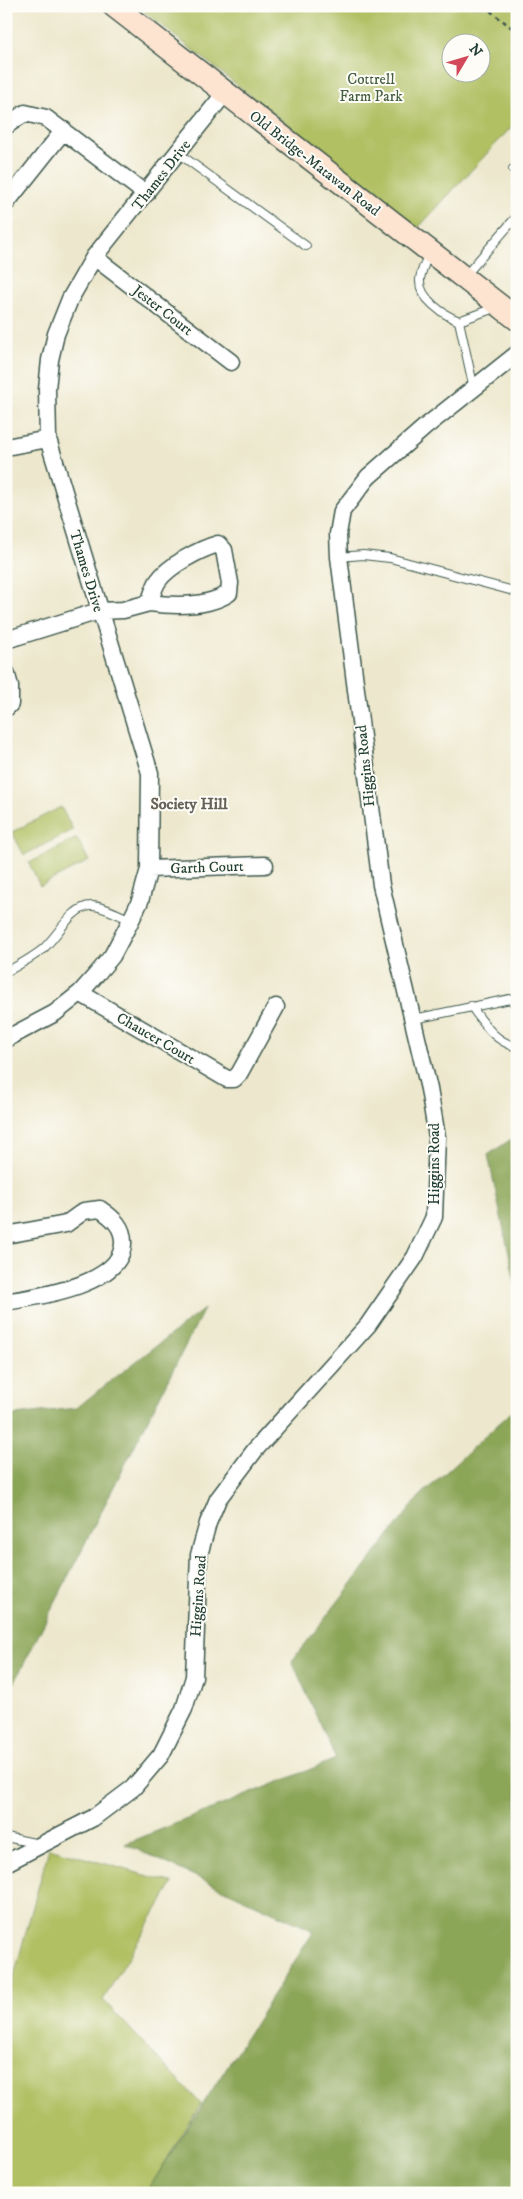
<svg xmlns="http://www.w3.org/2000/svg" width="523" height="2199" viewBox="0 0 523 2199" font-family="'IM FELL DW Pica',serif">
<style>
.green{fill:#b1c063;stroke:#687e4c;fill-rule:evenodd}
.forest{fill:#8ca659;stroke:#567246}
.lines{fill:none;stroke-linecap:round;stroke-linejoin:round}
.service-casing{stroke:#3e574b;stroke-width:10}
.minor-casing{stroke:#3e574b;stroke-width:19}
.secondary-casing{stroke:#3e574b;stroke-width:25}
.path{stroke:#3e574b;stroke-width:2.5;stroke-dasharray:4 4;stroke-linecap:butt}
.service{stroke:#fff;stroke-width:8}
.minor{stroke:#fff;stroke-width:16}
.secondary{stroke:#fde4d1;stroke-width:22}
.labels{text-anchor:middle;stroke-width:4;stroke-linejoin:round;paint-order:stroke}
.park-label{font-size:15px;fill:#445e40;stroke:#fdfcf7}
.street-label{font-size:15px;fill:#1f3d34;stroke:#fdfcf7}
.neighbourhood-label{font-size:16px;font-weight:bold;fill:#676257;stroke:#fdfcf7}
</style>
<rect width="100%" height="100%" fill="#fdfcf7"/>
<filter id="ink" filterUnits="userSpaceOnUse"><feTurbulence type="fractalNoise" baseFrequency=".02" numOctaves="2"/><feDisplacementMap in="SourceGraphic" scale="10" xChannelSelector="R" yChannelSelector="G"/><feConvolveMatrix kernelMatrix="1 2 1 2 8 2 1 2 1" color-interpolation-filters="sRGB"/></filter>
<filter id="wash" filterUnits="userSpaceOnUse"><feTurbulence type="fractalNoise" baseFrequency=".0096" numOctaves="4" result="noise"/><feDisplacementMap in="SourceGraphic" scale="20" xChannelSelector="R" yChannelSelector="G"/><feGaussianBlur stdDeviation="1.12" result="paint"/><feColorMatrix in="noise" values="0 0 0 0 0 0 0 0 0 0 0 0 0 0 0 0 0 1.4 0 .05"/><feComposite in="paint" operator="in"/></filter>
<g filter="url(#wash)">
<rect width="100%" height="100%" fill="#ede8cd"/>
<path class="green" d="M137 6H517V121L418 228ZM450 42H480V72H450Z
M61 807 73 830 24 855 12 832Z
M77 838 89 861 40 886 29 863Z
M49 1848 173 1883 103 2000 201 2104 146 2193H6V2005Z"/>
<path class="forest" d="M517 1135V1292L488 1155Z
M204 1309 6 1699V1416L76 1408Z
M517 1407V2193H146L314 1931 125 1844 336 1759 292 1661 419 1497Z"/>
</g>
<g filter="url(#ink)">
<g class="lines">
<defs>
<path id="service" d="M178 153 306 246
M513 169 517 173
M429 253C426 261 421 271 420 279 418 298 444 315 459 321L497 307
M465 276 517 216
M459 321 474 389
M339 557 363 555 390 558 517 592
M6 972C19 965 32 958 43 949 57 937 72 906 91 906 101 905 121 916 131 920
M471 1006C485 1025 494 1041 517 1047
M414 1019 510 999 517 1005
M6 1837 39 1844"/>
<path id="minor" d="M6 126 25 113 46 118 146 194
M6 203 64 130
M94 257 231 362
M6 447 48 439
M218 544 224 550 230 583 229 593C208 607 173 606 149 603 152 596 154 587 158 581 168 566 200 549 218 544Z
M6 640 99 611 123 610 149 603
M6 672 10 686V704L6 708
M149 869 265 865
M80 993 227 1079H234L239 1074 276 1007
M6 1039 55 1013 80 993 96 975 112 956 131 920 140 901 149 869 150 773 48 439 47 389 50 360 56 334 70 299 94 257 225 93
M6 1235 66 1224 84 1211 100 1209C113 1218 124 1227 123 1244 121 1284 42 1296 11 1301L6 1299
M6 1863 93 1818 133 1788 161 1755 184 1709 194 1677 199 1555 208 1523 218 1499 255 1450 368 1325 415 1257 434 1217 437 1137 429 1089 381 885 339 557 338 534 342 511 368 477 425 427 517 354"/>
<path id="secondary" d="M114 6 517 319"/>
</defs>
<use href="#service" class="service-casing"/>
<use href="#minor" class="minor-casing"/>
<use href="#secondary" class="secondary-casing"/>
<path class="path" d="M484 6 517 32"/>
<use href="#service" class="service"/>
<use href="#minor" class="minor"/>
<use href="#secondary" class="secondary"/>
</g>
</g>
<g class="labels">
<g class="park-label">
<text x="371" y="84">Cottrell<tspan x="371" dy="17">Farm Park</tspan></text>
</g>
<g class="street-label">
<text transform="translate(315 163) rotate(38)" y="5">Old Bridge-Matawan Road</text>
<text transform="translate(161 175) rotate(-52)" y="5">Thames Drive</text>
<text transform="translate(163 310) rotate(38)" y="5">Jester Court</text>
<text transform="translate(87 571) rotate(73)" y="5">Thames Drive</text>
<text transform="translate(365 766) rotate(-96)" y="5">Higgins Road</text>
<text transform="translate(207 867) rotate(-2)" y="5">Garth Court</text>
<text transform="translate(156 1038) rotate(30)" y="5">Chaucer Court</text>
<text transform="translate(434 1164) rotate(-90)" y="5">Higgins Road</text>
<text transform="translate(198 1596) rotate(-86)" y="5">Higgins Road</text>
</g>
<g class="neighbourhood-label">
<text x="189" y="809">Society Hill</text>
</g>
</g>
<rect width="523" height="2199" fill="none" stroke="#fdfcf7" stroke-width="25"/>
<g transform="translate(466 58) rotate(52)"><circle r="24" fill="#fdfcf7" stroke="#a4b0a9"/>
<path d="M0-4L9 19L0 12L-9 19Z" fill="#d1495b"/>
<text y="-8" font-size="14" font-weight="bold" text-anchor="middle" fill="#1f3d34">N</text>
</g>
</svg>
